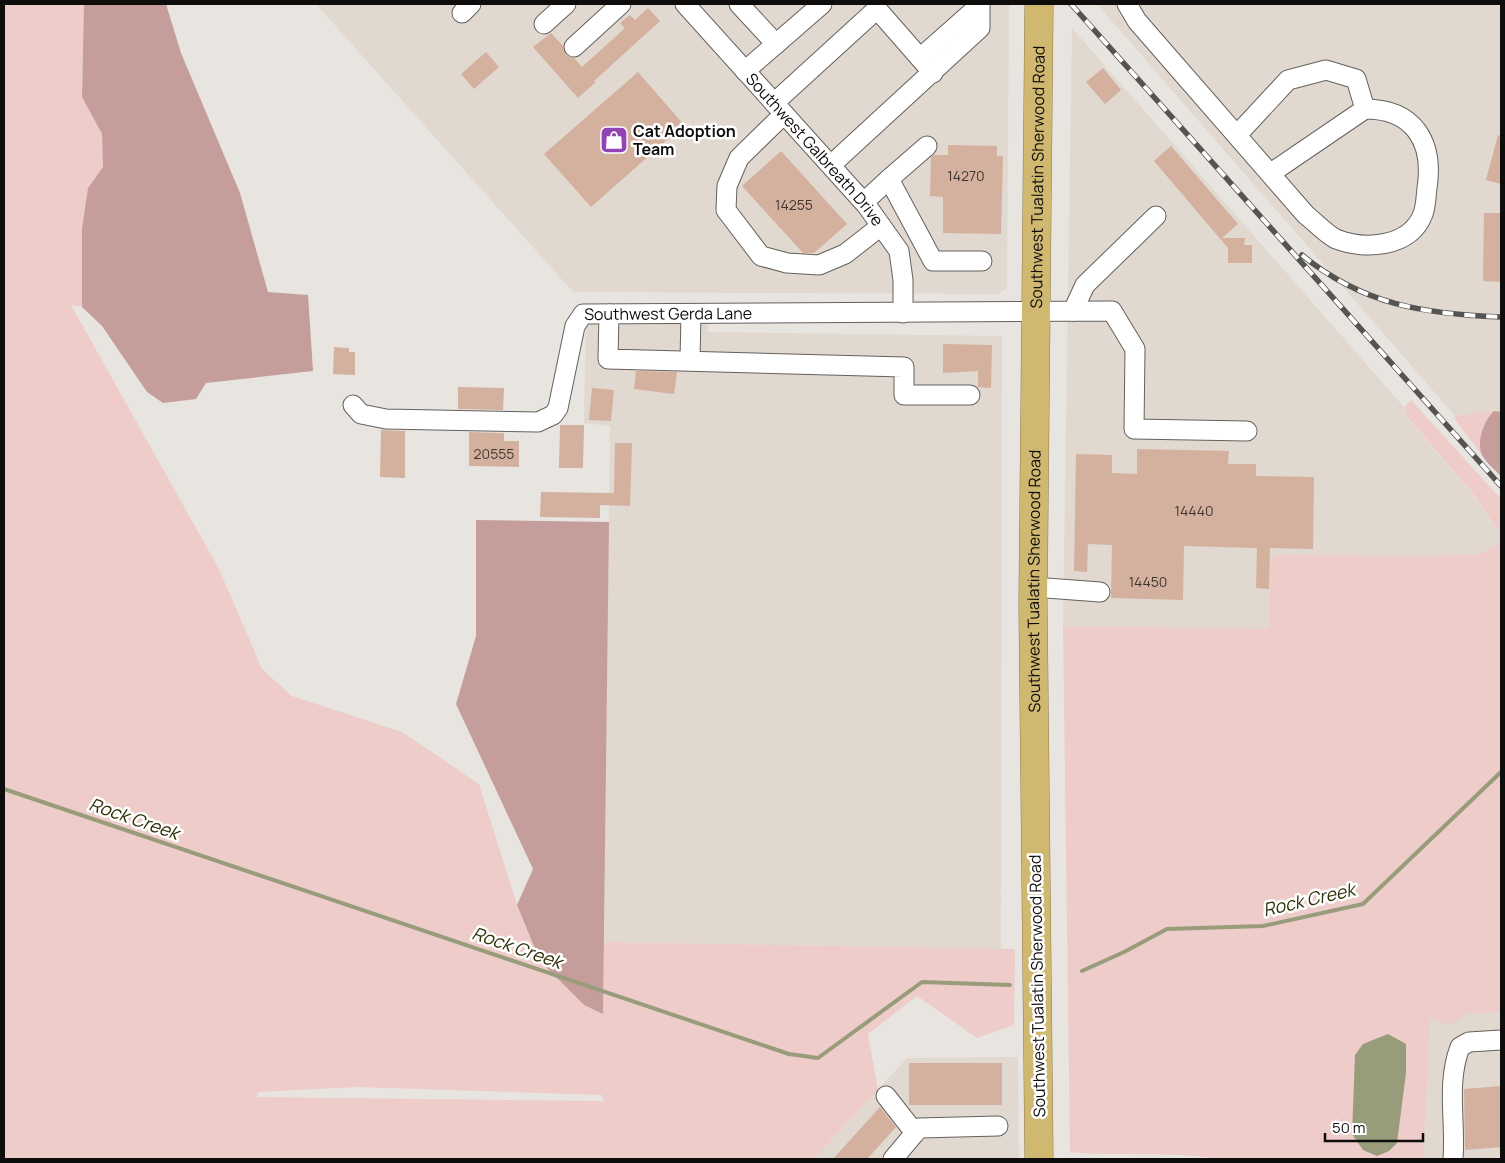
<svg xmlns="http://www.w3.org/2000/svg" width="1505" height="1163" viewBox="0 0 1505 1163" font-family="Manrope,sans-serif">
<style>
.built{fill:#e1d8cf}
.green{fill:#eeccc9;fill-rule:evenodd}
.forest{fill:#c59d9b}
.water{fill:#989c7b}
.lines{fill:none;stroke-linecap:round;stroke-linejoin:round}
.stream{stroke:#989c7b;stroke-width:4}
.building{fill:#d4b09f}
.minor-casing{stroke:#64615e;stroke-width:21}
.highway-casing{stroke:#8c7c4d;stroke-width:29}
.minor{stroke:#fff;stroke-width:19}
.highway{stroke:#d0b871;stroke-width:28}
.rail-casing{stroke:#555451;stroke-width:5.5}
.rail{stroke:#fff;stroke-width:4;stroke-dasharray:11;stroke-linecap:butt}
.labels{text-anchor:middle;stroke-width:5;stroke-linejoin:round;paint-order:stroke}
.number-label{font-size:14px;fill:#403630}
.poi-label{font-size:16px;font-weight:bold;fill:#0e0d0b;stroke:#fff;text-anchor:start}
.street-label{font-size:16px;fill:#0e0d0b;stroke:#fff}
.water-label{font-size:18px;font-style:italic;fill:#2d3105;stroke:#fff}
</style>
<rect width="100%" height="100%" fill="#e8e5e1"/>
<path class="built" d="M316 4H1009L1007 288 998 294 573 292Z
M1097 4H1501V412L1455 416Z
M1072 28 1404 407 1408 419 1477 500 1501 535V540L1494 547 1478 554 1431 556 1270 561V629L1063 626Z
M586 307 708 309V332L1002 336 1001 949 604 942 610 426 584 423Z
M1430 996 1501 998V1159H1423Z
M1018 1057 1019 1159H814L907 1058Z"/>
<path class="green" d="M4 4H84L82 97 102 134 103 168 88 188 82 228V307L71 305 219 569 262 669 292 696 402 732 479 784 517 905 540 961 603 1013 604 942 1015 949 1014 1025 977 1038 917 996 868 1034 878 1090 814 1159H4ZM358 1087 602 1095 603 1101 257 1097 258 1092Z
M1411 400 1501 499V535L1477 499 1408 418 1404 407Z
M1494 411C1482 422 1480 440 1482 455L1455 420V416Z
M1501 540V1012L1467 1014 1451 1025 1430 1019 1423 1159H1220C1171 1151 1120 1157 1070 1152L1063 626 1269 629 1270 561 1276 555 1431 556 1478 554 1494 547Z"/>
<path class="forest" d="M84 4H166L181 53 240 193 268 292 308 295 313 371 206 383 196 399 163 403 147 392 102 326 82 307V228L88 188 103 167 102 134 82 97Z
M1494 411 1501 412V477C1496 470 1486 463 1482 455 1476 442 1484 420 1494 411Z
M476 520 609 522 603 1014 584 1005 540 961 517 905 533 869 456 704 476 636Z"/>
<path class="water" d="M1388 1034 1406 1044V1073L1397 1143 1389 1151 1377 1156 1363 1150 1352 1134 1355 1055 1363 1044Z"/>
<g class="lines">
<path class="stream" d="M4 789 789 1054 818 1058 922 982 1010 985
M1082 971 1124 952 1167 929 1263 926 1363 904 1501 772"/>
</g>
<path class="building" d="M648 8 660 21 594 81 596 82 578 98 533 47 551 33 563 46 566 55 574 58 582 67 625 28 620 23 630 15 635 20Z
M486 52 499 67 474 89 461 74Z
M1103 68 1121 90 1105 104 1086 82Z
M638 72 684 125 591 207 544 154Z
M1498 135 1501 136V184L1486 180Z
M948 145 997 146V156H1003L1001 234 943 233V197L930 196 931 157 934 155H948Z
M1171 146 1238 224 1222 238H1245L1244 245H1252V263H1228V248L1154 161Z
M781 151 847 224 814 253H803L742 186Z
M1484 213H1501V282L1483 281Z
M943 344 992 345 991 388 978 387V371L943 373Z
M334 347 349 348V352H355V375L333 374Z
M636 371 677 372 674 394 634 389Z
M458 387 504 388 503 410 458 409Z
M592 388 614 390 611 421 589 420Z
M560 425H584L583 468H559Z
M381 430 405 431V478L380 477Z
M469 432 504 433V441H519V467L469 466Z
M615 443H632L630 506 600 505V518L540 517 541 492 614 493Z
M1137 449 1229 451 1228 464H1256V476L1314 477 1313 549 1270 548 1269 589 1256 588 1257 548 1184 546 1183 600 1111 598 1112 545 1088 544 1087 572 1074 571 1076 454 1112 455V473L1137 474Z
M909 1063H1002V1105H909Z
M1501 1086V1147L1465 1150 1464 1089Z
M880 1107 896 1127 867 1159H833Z"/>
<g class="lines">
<defs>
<g id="minor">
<path id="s1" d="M685 4 867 206 899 251 903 280V313"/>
<path d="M739 4 776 44 822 4"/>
<path d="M1127 4 1137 21 1306 215C1315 222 1326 234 1336 239 1364 250 1410 248 1423 214 1426 206 1426 196 1427 188 1434 142 1414 109 1365 109L1271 173"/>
<path d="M462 13 471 4"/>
<path d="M544 24 566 4"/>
<path d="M574 47 621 4"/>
<path d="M920 58 980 5"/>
<path d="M745 71 776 44"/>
<path d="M774 103 877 9 933 73"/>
<path d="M784 114 739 158 727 186 726 210 761 256 787 263 819 265 845 254 881 226"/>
<path d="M1237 135 1288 80 1326 70 1356 79 1365 109"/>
<path d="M831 165 980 28V4"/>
<path d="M889 179 927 146"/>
<path d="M864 202 889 179 933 261H982"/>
<path d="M1073 311 1085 285 1156 216"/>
<path d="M609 314 608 359 904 367V395H970"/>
<path d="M690 360 691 314"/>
<path id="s2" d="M353 405 361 414 386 419 538 422 553 415 558 408 575 326 583 314 1112 311 1135 349 1134 429 1247 431"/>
<path d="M1033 587 1100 592"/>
<path d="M886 1096 915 1133"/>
<path d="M893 1159 919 1128 998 1126"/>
<path d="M1453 1159C1456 1121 1446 1084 1460 1047L1469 1042 1501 1040"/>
</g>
<g id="highway">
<path id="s3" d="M1039 1159 1033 604 1039 4"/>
</g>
</defs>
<use href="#minor" class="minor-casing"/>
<use href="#highway" class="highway-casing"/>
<use href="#minor" class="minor"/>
<use href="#highway" class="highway"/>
<defs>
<path id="rail" d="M1071 4 1501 486
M1302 255C1363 305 1425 314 1501 317"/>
</defs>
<use href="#rail" class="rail-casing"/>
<use href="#rail" class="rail"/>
</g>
<defs>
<symbol id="shop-square" viewBox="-11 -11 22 22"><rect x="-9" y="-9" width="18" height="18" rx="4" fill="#9243b4" stroke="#fff"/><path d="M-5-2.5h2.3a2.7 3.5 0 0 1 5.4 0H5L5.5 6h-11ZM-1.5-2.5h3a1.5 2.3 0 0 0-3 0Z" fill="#fff"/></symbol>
</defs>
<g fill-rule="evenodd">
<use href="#shop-square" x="598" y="124" width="32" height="32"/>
</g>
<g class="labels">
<g class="number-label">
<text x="966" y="181">14270</text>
<text x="794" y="210">14255</text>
<text x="494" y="459">20555</text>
<text x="1194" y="516">14440</text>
<text x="1148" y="587">14450</text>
</g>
<g class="poi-label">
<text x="633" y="137">Cat Adoption<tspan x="633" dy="18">Team</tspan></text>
</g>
<g class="street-label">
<text dy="6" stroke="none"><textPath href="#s1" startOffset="195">Southwest Galbreath Drive</textPath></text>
<text dy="6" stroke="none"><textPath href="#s3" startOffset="982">Southwest Tualatin Sherwood Road</textPath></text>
<text dy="6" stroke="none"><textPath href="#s2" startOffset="398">Southwest Gerda Lane</textPath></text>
<text dy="6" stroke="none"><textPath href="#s3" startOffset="578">Southwest Tualatin Sherwood Road</textPath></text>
<text transform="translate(1037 986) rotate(-91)" y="6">Southwest Tualatin Sherwood Road</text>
</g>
<g class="water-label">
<text transform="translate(134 819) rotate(19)" y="6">Rock Creek</text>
<text transform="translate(1309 900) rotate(-13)" y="6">Rock Creek</text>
<text transform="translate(517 948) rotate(19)" y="6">Rock Creek</text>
</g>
</g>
<rect width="1505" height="1163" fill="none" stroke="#0e0d0b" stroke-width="10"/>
<path d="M1325 1133v8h98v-8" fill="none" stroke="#0e0d0b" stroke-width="2.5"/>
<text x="1332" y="1133" font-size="15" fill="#0e0d0b" stroke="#ffffff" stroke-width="4" paint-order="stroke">50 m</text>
</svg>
